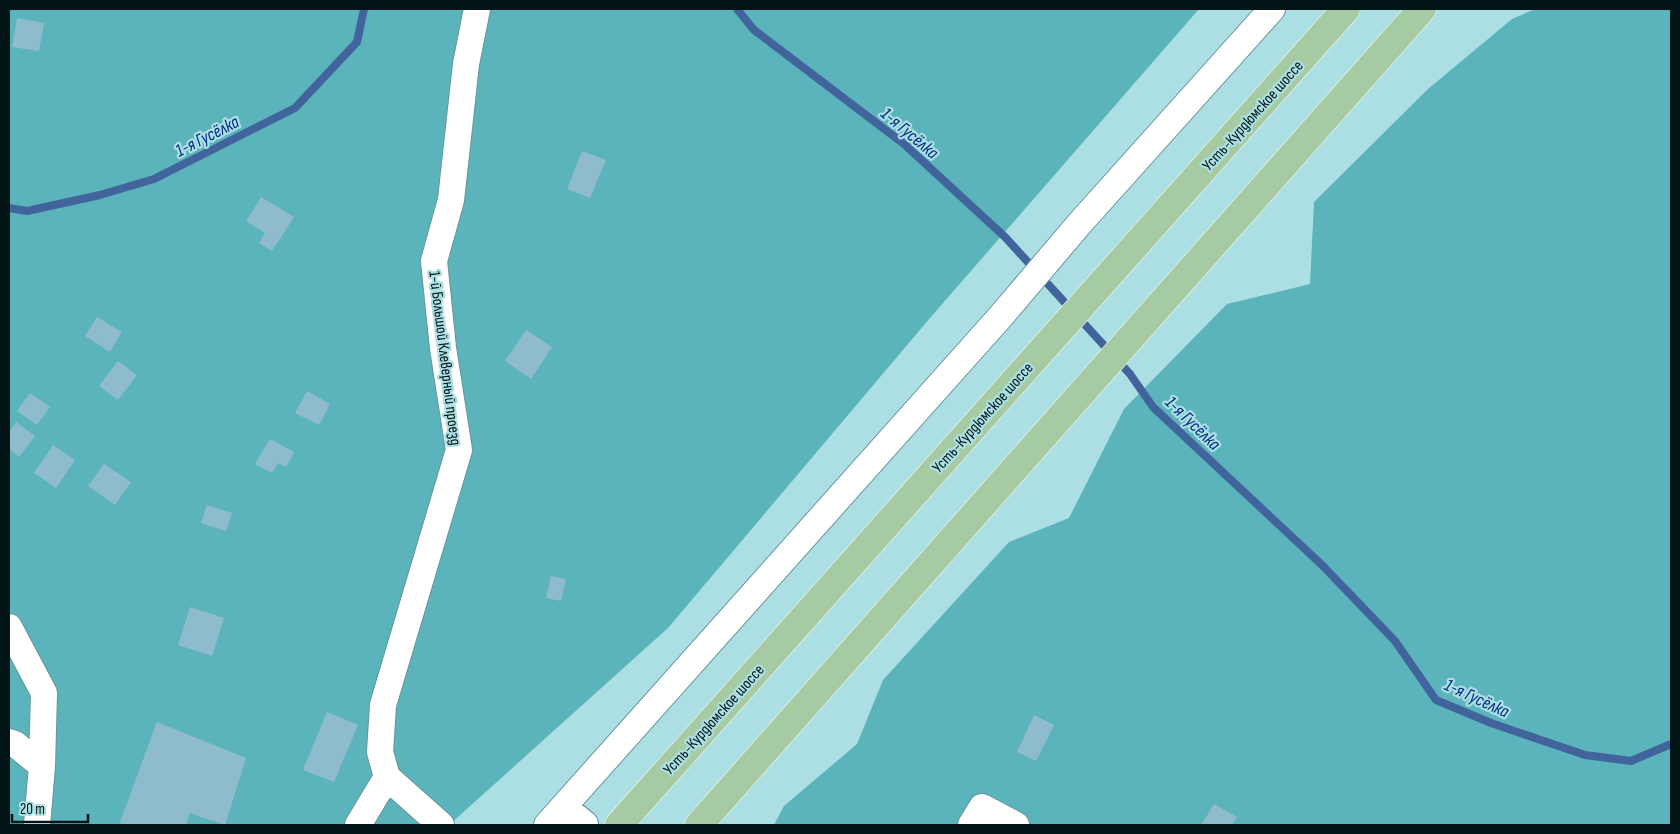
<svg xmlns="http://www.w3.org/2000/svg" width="1680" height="834" viewBox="0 0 1680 834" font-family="'Sofia Sans Condensed',sans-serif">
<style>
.green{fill:#5bb4bb}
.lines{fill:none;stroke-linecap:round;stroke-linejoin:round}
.stream{stroke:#41649c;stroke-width:8}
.building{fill:#8fbccc}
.minor-casing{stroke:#66979b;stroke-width:28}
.major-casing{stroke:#fff;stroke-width:29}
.minor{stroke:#fff;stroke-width:26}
.major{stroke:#a6caa1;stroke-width:28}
.labels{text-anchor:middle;stroke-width:4.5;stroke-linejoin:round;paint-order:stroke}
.street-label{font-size:16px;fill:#021416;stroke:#acdfe3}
.water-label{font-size:18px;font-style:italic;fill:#002b86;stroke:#acdfe3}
</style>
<rect width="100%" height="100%" fill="#acdfe3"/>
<path class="green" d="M9 9H1199L930 318 668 628 449 825H9Z
M1535 9H1671V825H774L784 806 857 744 883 680 1009 542 1069 518 1124 409 1227 304 1310 284 1314 202 1428 89 1512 19Z"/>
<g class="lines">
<path class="stream" d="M737 9 754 30 904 144 1005 237 1110 352
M9 208 27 211 100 195 154 179 295 108 357 42 364 9
M1118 361 1130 374 1153 407 1322 565 1395 641 1436 700 1491 723 1585 755 1631 761 1671 744"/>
</g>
<path class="building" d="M17 18 44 23 39 51 12 47Z
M582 151 606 160 590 198 567 189Z
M261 197 294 217 272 251 259 243 265 233 246 221Z
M97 317 122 332 110 352 85 336Z
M526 330 552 347 531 379 505 361Z
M118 361 137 375 118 400 99 386Z
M307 391 330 404 319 425 295 413Z
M30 393 50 407 37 425 17 411Z
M16 422 35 436 19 457 9 449V432Z
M270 439 294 452 286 467 278 463 272 473 255 464Z
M53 445 75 460 56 488 34 473Z
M104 464 131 482 115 505 88 486Z
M207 505 232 513 226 531 201 523Z
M551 576 566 579 561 601 546 598Z
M190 607 224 618 212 656 178 645Z
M327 712 358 725 334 782 303 770Z
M1034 715 1054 725 1036 761 1017 752Z
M157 722 246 758 225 825 190 813 186 825H122L120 822Z
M1214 804 1237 817 1232 825H1201Z"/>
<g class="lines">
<defs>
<path id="minor" d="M9 627 44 693 42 766 37 825
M9 742 15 744 42 766
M564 807 585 824
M358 825 387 777
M441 825 387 777 380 752 383 705 459 450 443 348 434 261 451 200 466 64 477 9
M547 825 1001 316 1080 223 1272 9
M971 825 982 807 1016 825"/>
<path id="major" d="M619 825 1346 9
M699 825 1422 9"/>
</defs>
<use href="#minor" class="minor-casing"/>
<use href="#major" class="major-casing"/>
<use href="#minor" class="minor"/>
<use href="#major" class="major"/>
</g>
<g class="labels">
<g class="street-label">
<text transform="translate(1252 115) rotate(-48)" y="6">Усть-Курдюмское шоссе</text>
<text transform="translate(446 358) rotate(83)" y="6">1-й Большой Клеверный проезд</text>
<text transform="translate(982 417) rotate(-48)" y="6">Усть-Курдюмское шоссе</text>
<text transform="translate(713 719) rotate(-48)" y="6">Усть-Курдюмское шоссе</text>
</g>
<g class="water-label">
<text transform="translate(910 133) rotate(40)" y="6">1-я Гусёлка</text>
<text transform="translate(207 136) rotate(-27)" y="6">1-я Гусёлка</text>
<text transform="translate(1193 423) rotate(44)" y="6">1-я Гусёлка</text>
<text transform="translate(1477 698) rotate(25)" y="6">1-я Гусёлка</text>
</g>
</g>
<rect width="1680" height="834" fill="none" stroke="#021416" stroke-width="20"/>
<path d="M12 814v8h76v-8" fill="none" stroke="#021416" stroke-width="2.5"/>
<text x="20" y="814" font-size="15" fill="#021416" stroke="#acdfe3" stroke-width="4" paint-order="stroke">20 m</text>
</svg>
